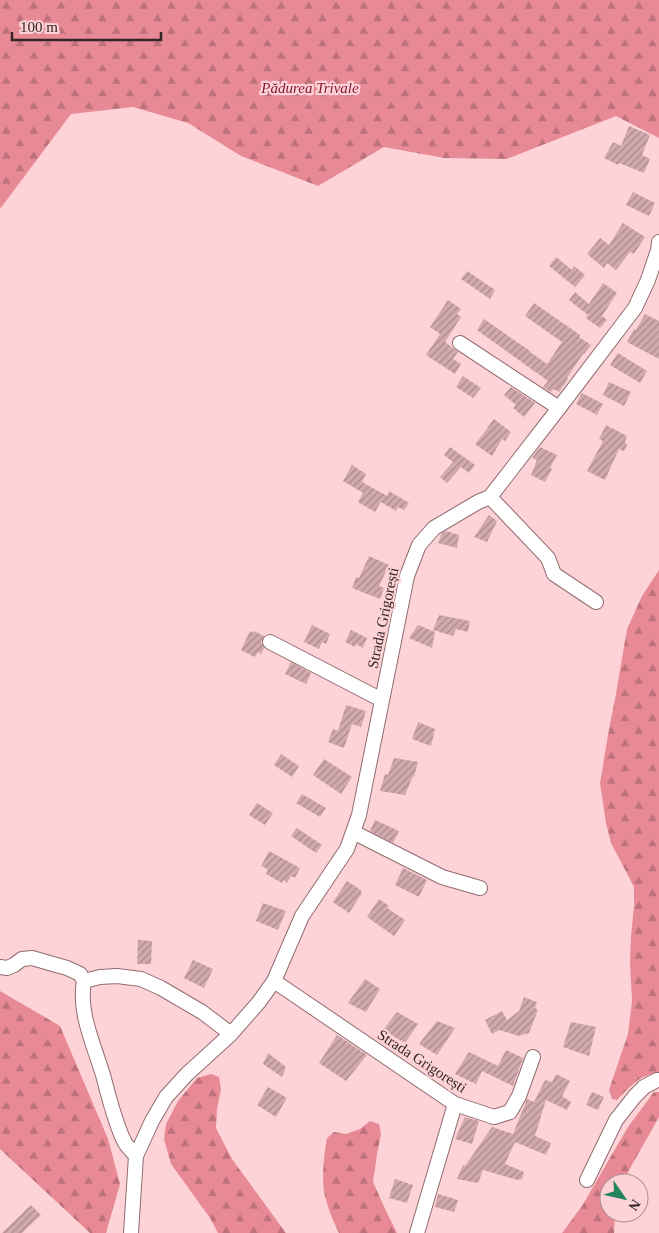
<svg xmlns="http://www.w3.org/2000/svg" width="659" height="1233" viewBox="0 0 659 1233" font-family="'Times New Roman',serif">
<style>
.forest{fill:url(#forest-firs)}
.building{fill:url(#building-hatch)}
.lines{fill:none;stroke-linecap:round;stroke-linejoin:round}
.minor-casing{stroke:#916b6f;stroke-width:16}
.minor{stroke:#fff;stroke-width:14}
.labels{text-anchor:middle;stroke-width:4.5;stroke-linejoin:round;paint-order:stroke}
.park-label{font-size:15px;font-style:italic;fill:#871936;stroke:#fdd3d7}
.street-label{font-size:15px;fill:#342526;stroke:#fdd3d7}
</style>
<defs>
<pattern id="forest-firs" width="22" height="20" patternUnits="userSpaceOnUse" patternTransform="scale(1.25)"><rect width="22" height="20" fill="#e88a96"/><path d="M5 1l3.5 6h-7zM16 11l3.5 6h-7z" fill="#bd717a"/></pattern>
<pattern id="building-hatch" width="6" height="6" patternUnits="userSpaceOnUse" patternTransform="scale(1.25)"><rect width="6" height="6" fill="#d2a9ad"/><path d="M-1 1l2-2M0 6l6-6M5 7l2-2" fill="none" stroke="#ab898d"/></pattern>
</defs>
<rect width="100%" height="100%" fill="#fdd3d7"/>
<path class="forest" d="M0 0H659V138L616 116 507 159 444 158 384 147 318 186 241 156 188 123 133 107 71 114 0 209Z
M659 570V1074C642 1072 628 1089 617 1100L612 1099 609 1090 628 1034 632 1001 630 961 631 936 634 906V887L611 843 606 823 600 783 609 729 616 694 627 629 642 596Z
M0 991 60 1026 108 1139 120 1184 106 1233H90L0 1149Z
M211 1074 219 1077 221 1089 217 1109 216 1128 232 1159 286 1233H218L210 1218 171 1164 164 1139 166 1124 178 1101 197 1078Z
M654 1092H659V1117L628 1172 624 1183H609V1213H615L614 1233H562L582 1206 628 1127Z
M370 1121 379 1124 381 1134 377 1154 373 1182 387 1213 397 1233H339C333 1221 328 1209 325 1196 321 1180 324 1154 327 1138L334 1132 346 1134 360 1129Z"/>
<path class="building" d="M629 126 650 135 642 155 650 159 644 173 619 163 618 165 604 158 613 142 621 146Z
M633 192 655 203 649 216 626 205Z
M623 223 645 237 634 254 630 252 616 270 607 263 604 268 587 254 600 238 609 245Z
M556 257 572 270 574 266 585 275 575 287 549 266Z
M467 271 495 290 490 299 461 279Z
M603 283 617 293 602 316 607 320 600 328 586 318 588 315 569 300 575 292 589 304Z
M448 300 461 309 457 314 461 317 445 342 458 352 453 359 461 364 455 374 426 355 440 334 430 327Z
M534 303 580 335 579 337 591 345 584 354H583L567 378 568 379 559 392 554 389 551 392 543 387 548 381 477 330 484 319 530 351V352L547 364 562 342 525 316Z
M645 314 659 321V359L627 342 634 329 636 330Z
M618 353 647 371 640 383 610 365Z
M463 376 481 388 473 398 456 387Z
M609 382 631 392 624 406 603 395Z
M511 387 535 403 524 417 513 408 516 405 504 395Z
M582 393 603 404 597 415 576 404Z
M494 419 511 432 505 441 502 439 492 456 475 444 488 428H487Z
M606 425 627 436 625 442 627 445 624 451 619 449 605 480 587 471 603 441 599 439Z
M450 447 475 465 469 473 461 467 447 483 440 477 453 462 444 455Z
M540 447 557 455 550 468 552 469 545 482 531 475 537 460 532 458Z
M352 465 366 474 362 482 387 496 389 491 409 503 404 510 398 507 396 511 381 502 375 512 358 502 363 493 343 481Z
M489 515 497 521 487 542 474 537Z
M446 531 459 535 457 548 438 543 442 533Z
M369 556 389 565 379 586 384 588 380 599 352 588 356 577 359 578Z
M439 615 470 621 468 632 456 629 453 636 433 630Z
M312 625 330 634 326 644 322 642 319 649 304 642Z
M418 625 435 632 432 648 409 638Z
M351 630 367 638 363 648 356 644 355 647 345 642Z
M250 631 253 633 254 631 264 636 261 642 264 648 261 654 258 652 255 657 241 650Z
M291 662 311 673 306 684 285 674Z
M346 705 366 711 361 727 352 724 344 748 328 742 333 729 338 731Z
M418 722 435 729 431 746 412 739Z
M281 754 299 766 292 777 274 765Z
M394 758 418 762 414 777 413 776 405 795 380 791 385 774 388 775Z
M324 759 352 777 341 794 313 775Z
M302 794 326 808 320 817 296 803Z
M257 803 273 813 265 825 249 815Z
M375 820 399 831 393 843 370 831Z
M297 828 322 845 316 853 291 836Z
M269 851 300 868 295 878 291 876 287 883 283 880 282 883 266 874 268 869 261 866Z
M403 868 427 880 419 897 395 885Z
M347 881 362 891 360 892 362 893 349 913 333 902Z
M379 899 389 906 387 908 405 920 394 936 367 917Z
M263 903 286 911 278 930 256 921Z
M138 940 152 941 151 964H137Z
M193 960 213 969 204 988 184 978Z
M365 979 380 989 366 1012 348 1003Z
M524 997 537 1002 535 1008 538 1010 529 1033 519 1036 499 1030 492 1034 485 1020 502 1011 507 1020 519 1011Z
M397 1012 418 1024 405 1043 383 1030Z
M437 1021 455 1028 437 1055 419 1044Z
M571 1022 596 1027 589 1056 563 1047Z
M337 1035 367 1055 346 1081 319 1063Z
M506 1050 523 1058 513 1086 482 1071 476 1084 455 1074 469 1052 498 1066Z
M268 1053 286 1067 282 1077 263 1064Z
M556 1074 570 1081 562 1096 571 1102 567 1110 546 1100 535 1136 551 1143 546 1155 515 1142 505 1164 524 1172 522 1179 518 1180 483 1170 478 1183 457 1179 463 1165 465 1166 492 1127 513 1134 527 1099 534 1102 545 1080 552 1082Z
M268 1087 287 1098 276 1117 257 1105Z
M592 1092 604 1097 598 1110 586 1105Z
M465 1117 479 1121 472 1144 455 1139Z
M395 1179 413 1185 407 1203 389 1198Z
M438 1194 458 1200 454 1212 435 1207Z
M31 1205 41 1215 22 1233H2Z"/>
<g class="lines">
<defs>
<path id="minor" d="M460 343 559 408
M490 497 548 558 554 574 596 602
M270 642 382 700
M353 832 442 877 480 888
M0 967 7 968 14 965 22 959 32 958 67 968 80 974 84 981C78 1012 94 1045 103 1075 109 1097 114 1120 124 1141 127 1147 132 1151 136 1156
M84 981 100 977 117 976 141 979 161 988 202 1012 231 1034
M274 981 455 1104 494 1117 510 1112 519 1096 533 1057
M587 1180 616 1120 635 1096 644 1087 657 1080H659
M131 1233 136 1156 152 1121 166 1097 187 1074 231 1034 259 1002 274 981 302 916 347 849 359 815 407 576 419 545 434 528 478 502 490 497 559 408 635 308 648 280 658 250 659 242
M417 1233 455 1104"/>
</defs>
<use href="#minor" class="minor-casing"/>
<use href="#minor" class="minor"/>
</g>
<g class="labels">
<g class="park-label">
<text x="310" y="93">Pădurea Trivale</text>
</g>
<g class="street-label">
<text transform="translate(383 618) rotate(-78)" y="5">Strada Grigorești</text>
<text transform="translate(422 1061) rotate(33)" y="5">Strada Grigorești</text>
</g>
</g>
<g transform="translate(624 1198) rotate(124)"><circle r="24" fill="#fdd3d7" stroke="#ad8d90"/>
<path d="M0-4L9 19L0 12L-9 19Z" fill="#22845d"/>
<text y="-8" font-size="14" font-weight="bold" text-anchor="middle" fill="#342526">N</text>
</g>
<path d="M12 32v8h149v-8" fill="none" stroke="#342526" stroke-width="2.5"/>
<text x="20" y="32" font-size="15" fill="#342526" stroke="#fdd3d7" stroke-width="4" paint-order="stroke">100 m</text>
</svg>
